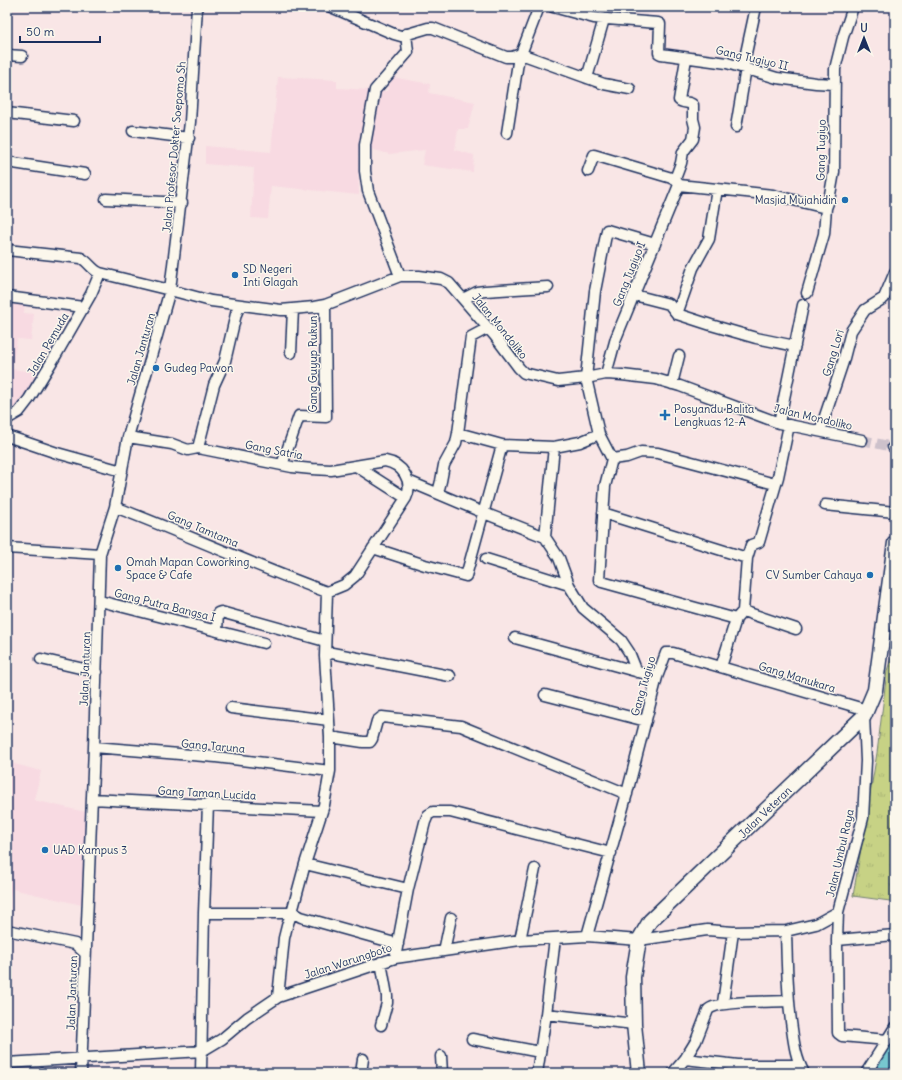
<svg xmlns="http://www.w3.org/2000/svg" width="902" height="1080" viewBox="0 0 902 1080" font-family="Delius,sans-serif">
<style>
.built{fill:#f8dae2}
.park{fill:url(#park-tufts);stroke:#718072}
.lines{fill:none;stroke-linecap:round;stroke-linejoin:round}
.river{stroke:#77c7cf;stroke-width:19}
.street-tunnel{stroke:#cdc1cb;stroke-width:10;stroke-dasharray:10 5;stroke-linecap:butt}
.street-casing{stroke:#1b2f5e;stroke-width:13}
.secondary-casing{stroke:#1b2f5e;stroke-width:17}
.street{stroke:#fbf7ec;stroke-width:10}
.secondary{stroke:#fbf7ec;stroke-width:14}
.poi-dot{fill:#1f6fb2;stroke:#fbf7ec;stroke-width:1.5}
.labels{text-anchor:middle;stroke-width:3;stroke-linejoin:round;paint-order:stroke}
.street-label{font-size:11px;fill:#1b2f5e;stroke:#fbf7ec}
.poi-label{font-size:11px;fill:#1b2f5e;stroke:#fbf7ec;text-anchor:start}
</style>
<defs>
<pattern id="park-tufts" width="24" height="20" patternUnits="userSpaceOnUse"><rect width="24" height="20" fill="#c7d285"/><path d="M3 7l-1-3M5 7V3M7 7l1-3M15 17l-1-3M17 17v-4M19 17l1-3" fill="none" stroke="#aab575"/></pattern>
</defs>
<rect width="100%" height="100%" fill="#f9e6e6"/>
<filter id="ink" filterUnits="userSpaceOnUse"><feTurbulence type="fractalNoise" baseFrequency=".025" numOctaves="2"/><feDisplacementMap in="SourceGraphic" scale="8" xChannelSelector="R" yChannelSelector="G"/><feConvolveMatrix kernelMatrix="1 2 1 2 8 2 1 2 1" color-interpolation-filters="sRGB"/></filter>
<g filter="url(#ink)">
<path class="built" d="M278 77 337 80V88L387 91 392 77 430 84 429 93 475 102 468 129H458L455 150 474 155 473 172 422 165 425 150 389 154 360 146 358 155 359 195 271 186 268 219 251 218 254 168 205 164V146L271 152Z
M7 297 25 299 24 313 34 314 31 340 17 339 12 369 45 374 7 419Z
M7 762 41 771 34 800 85 812 82 905 12 889 7 907Z"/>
<path class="park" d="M895 645V904L890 901 853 896 877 753 887 671Z"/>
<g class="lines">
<path class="river" d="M881 1073 895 1052"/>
<path class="street-tunnel" d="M862 440 893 447"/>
<defs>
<path id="street" d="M331 7 394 34 401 36 428 28H433L506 57H512L521 54 539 7
M553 7 594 18 658 23 660 24 659 53 661 54 727 63 777 78 816 83 834 84
M521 54 604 84 630 89
M7 55 22 56
M743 67 756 7
M587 78 604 19
M7 113 74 121
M736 127 746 68
M133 131 189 138
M507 133 519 56
M7 162 85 174
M588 171 594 155 675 179
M675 179 681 163 683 152 693 139 695 127 693 119V105C689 101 683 104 679 100L686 59
M679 185 773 195 826 208
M106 199 182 203
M7 250 81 258C89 262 92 270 100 273L170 290 211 301 281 310 314 307 325 305 400 276H419L441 279 449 283 463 299 495 336 519 368 524 373 558 381 586 378 606 374 622 375 656 379 680 386 779 423 862 440
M400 276 368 191 365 171V145L375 90 408 52 406 34
M807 293 824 234 826 208 829 200 834 172 835 69 843 37 853 7
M634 295 669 304 677 314 711 325 756 338 795 346
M7 297 83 307
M463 299 477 292 485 291 548 287
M677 314 693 268 709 239 717 189
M291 353 293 309
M606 374 616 338 679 185 675 179
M672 384 679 356
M7 419 19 412 29 399 56 355 91 294 100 273
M779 423 803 305
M820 431 843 362 851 331 865 310 884 298 895 272
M458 433 502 445 554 447
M599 434 612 459 605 486 599 580 602 582 736 619
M7 436 57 453 122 471
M128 437 172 444 188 450 198 448 292 467 312 469 331 470 385 461C402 464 414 481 406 498L355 576 344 585 327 592 325 656 330 737V771L324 805 305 864 292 912 287 926 284 938 278 997
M893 447H895
M198 448 214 385 225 361 236 314 240 305
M612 459 627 457 641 452 658 453 775 484
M282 465 299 416 326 417 325 305
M356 466 406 498
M408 481 484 513 545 537 559 558 569 585 583 608 621 640 629 652 637 672
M438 493 441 481 444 465 456 443 458 433 471 337 488 328
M825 505 895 512
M115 507C186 534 255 566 327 592
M603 513 747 558
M545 537 554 447 580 442 599 434 586 378 595 291 607 230 655 244
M7 548 100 554
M373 548 425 565 466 576 502 445
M486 559 569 585
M100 601 217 631 218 613 221 612 325 641
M743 611 796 629
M217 631 264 643
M515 638 657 677
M325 656 332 653 450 676
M41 659 97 672
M721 667 736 619 743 611 747 558 751 545 759 542 778 477 789 425
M545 695 646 721
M231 708 329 720
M330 737 363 742H370L372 739 377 721 382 717 461 726 468 729 627 794
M94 747 216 757 330 771
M92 799 322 811
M305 864 408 889
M292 912 301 917 398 944
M838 912 837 940 838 1033 842 1036 887 1040 866 1073
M204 913H292
M7 930 75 944 85 953
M786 931C787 964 787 996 792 1029 794 1044 796 1059 804 1073
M587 936 626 797 657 677 666 653H673L867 710
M520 940 535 869
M837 940 895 935
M444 951 451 918
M395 958 408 889 425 822 428 815 433 812H450L611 853
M381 962 387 996V1003L381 1025
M723 1003 733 932
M546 1014 555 938
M472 1039 540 1052
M887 1040 895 1027
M441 1056 442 1073
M685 1059 738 1065H799
M7 1063 202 1051 222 1039 247 1018 278 997 395 958 520 940 587 936 639 940 707 930 733 932 786 931 816 924 838 912 863 818 866 761 864 716
M81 1073 94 747 100 554 115 507 128 437 170 290 190 122 197 7
M201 1073 204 913 208 804
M361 1073 363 1059
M537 1073 546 1014 634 1024
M673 1073 685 1059 696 1041 708 1010C716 1000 773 1002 788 1001"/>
<path id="secondary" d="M639 1073 634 1024 633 977 639 940 650 921 864 716 875 690 895 543"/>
</defs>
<use href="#street" class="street-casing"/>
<use href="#secondary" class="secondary-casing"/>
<use href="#street" class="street"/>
<use href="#secondary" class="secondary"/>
</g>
</g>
<g class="poi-dot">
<circle cx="845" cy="200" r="4"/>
<circle cx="235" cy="275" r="4"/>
<circle cx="156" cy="368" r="4"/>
<path d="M663 409h4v4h4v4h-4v4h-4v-4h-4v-4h4z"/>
<circle cx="118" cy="568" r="4"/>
<circle cx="870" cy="575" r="4"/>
<circle cx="45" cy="850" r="4"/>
</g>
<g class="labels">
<g class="street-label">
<text transform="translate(752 58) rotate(13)" y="4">Gang Tugiyo II</text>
<text transform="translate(174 147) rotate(-85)" y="4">Jalan Profesor Dokter Soepomo Sh</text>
<text transform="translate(821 150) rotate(-89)" y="4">Gang Tugiyo</text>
<text transform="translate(629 274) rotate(-68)" y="4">Gang Tugiyo I</text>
<text transform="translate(500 326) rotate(51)" y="4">Jalan Mondoliko</text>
<text transform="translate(48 344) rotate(-60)" y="4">Jalan Pemuda</text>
<text transform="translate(141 349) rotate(-74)" y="4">Jalan Janturan</text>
<text transform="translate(833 353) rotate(-73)" y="4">Gang Lori</text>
<text transform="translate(313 364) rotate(-90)" y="4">Gang Guyup Rukun</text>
<text transform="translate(813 417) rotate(13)" y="4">Jalan Mondoliko</text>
<text transform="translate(274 450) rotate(11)" y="4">Gang Satria</text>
<text transform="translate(203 529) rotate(23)" y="4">Gang Tamtama</text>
<text transform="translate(165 605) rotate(14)" y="4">Gang Putra Bangsa I</text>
<text transform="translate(85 669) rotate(-88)" y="4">Jalan Janturan</text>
<text transform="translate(797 677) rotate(17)" y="4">Gang Manukara</text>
<text transform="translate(643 686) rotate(-74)" y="4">Gang Tugiyo</text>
<text transform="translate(213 746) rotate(5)" y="4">Gang Taruna</text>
<text transform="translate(207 793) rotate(3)" y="4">Gang Taman Lucida</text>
<text transform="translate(765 812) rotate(-44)" y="4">Jalan Veteran</text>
<text transform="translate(840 853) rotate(-77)" y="4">Jalan Umbul Raya</text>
<text transform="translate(348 961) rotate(-18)" y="4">Jalan Warungboto</text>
<text transform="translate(72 993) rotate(-88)" y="4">Jalan Janturan</text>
</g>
<g class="poi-label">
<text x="837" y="204" text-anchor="end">Masjid Mujahidin</text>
<text x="243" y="273">SD Negeri<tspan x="243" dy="13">Inti Glagah</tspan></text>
<text x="164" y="372">Gudeg Pawon</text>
<text x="674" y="413">Posyandu Balita<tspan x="674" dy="13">Lengkuas 12-A</tspan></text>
<text x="126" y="566">Omah Mapan Coworking<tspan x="126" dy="13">Space &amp; Cafe</tspan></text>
<text x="862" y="579" text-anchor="end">CV Sumber Cahaya</text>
<text x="53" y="854">UAD Kampus 3</text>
</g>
</g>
<rect width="902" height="1080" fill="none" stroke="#fbf7ec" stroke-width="24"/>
<rect x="12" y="12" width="878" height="1056" fill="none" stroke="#1b2f5e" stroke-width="1.5" filter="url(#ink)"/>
<g transform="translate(864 38)" stroke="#fbf7ec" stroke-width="3" paint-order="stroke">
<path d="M0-3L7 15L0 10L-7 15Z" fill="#1b2f5e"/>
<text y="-6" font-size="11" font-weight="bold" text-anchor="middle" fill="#1b2f5e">U</text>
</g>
<path d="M20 36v6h80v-6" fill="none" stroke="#1b2f5e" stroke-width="2"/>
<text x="26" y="36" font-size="12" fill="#1b2f5e" stroke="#fbf7ec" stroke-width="3" paint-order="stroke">50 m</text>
</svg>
